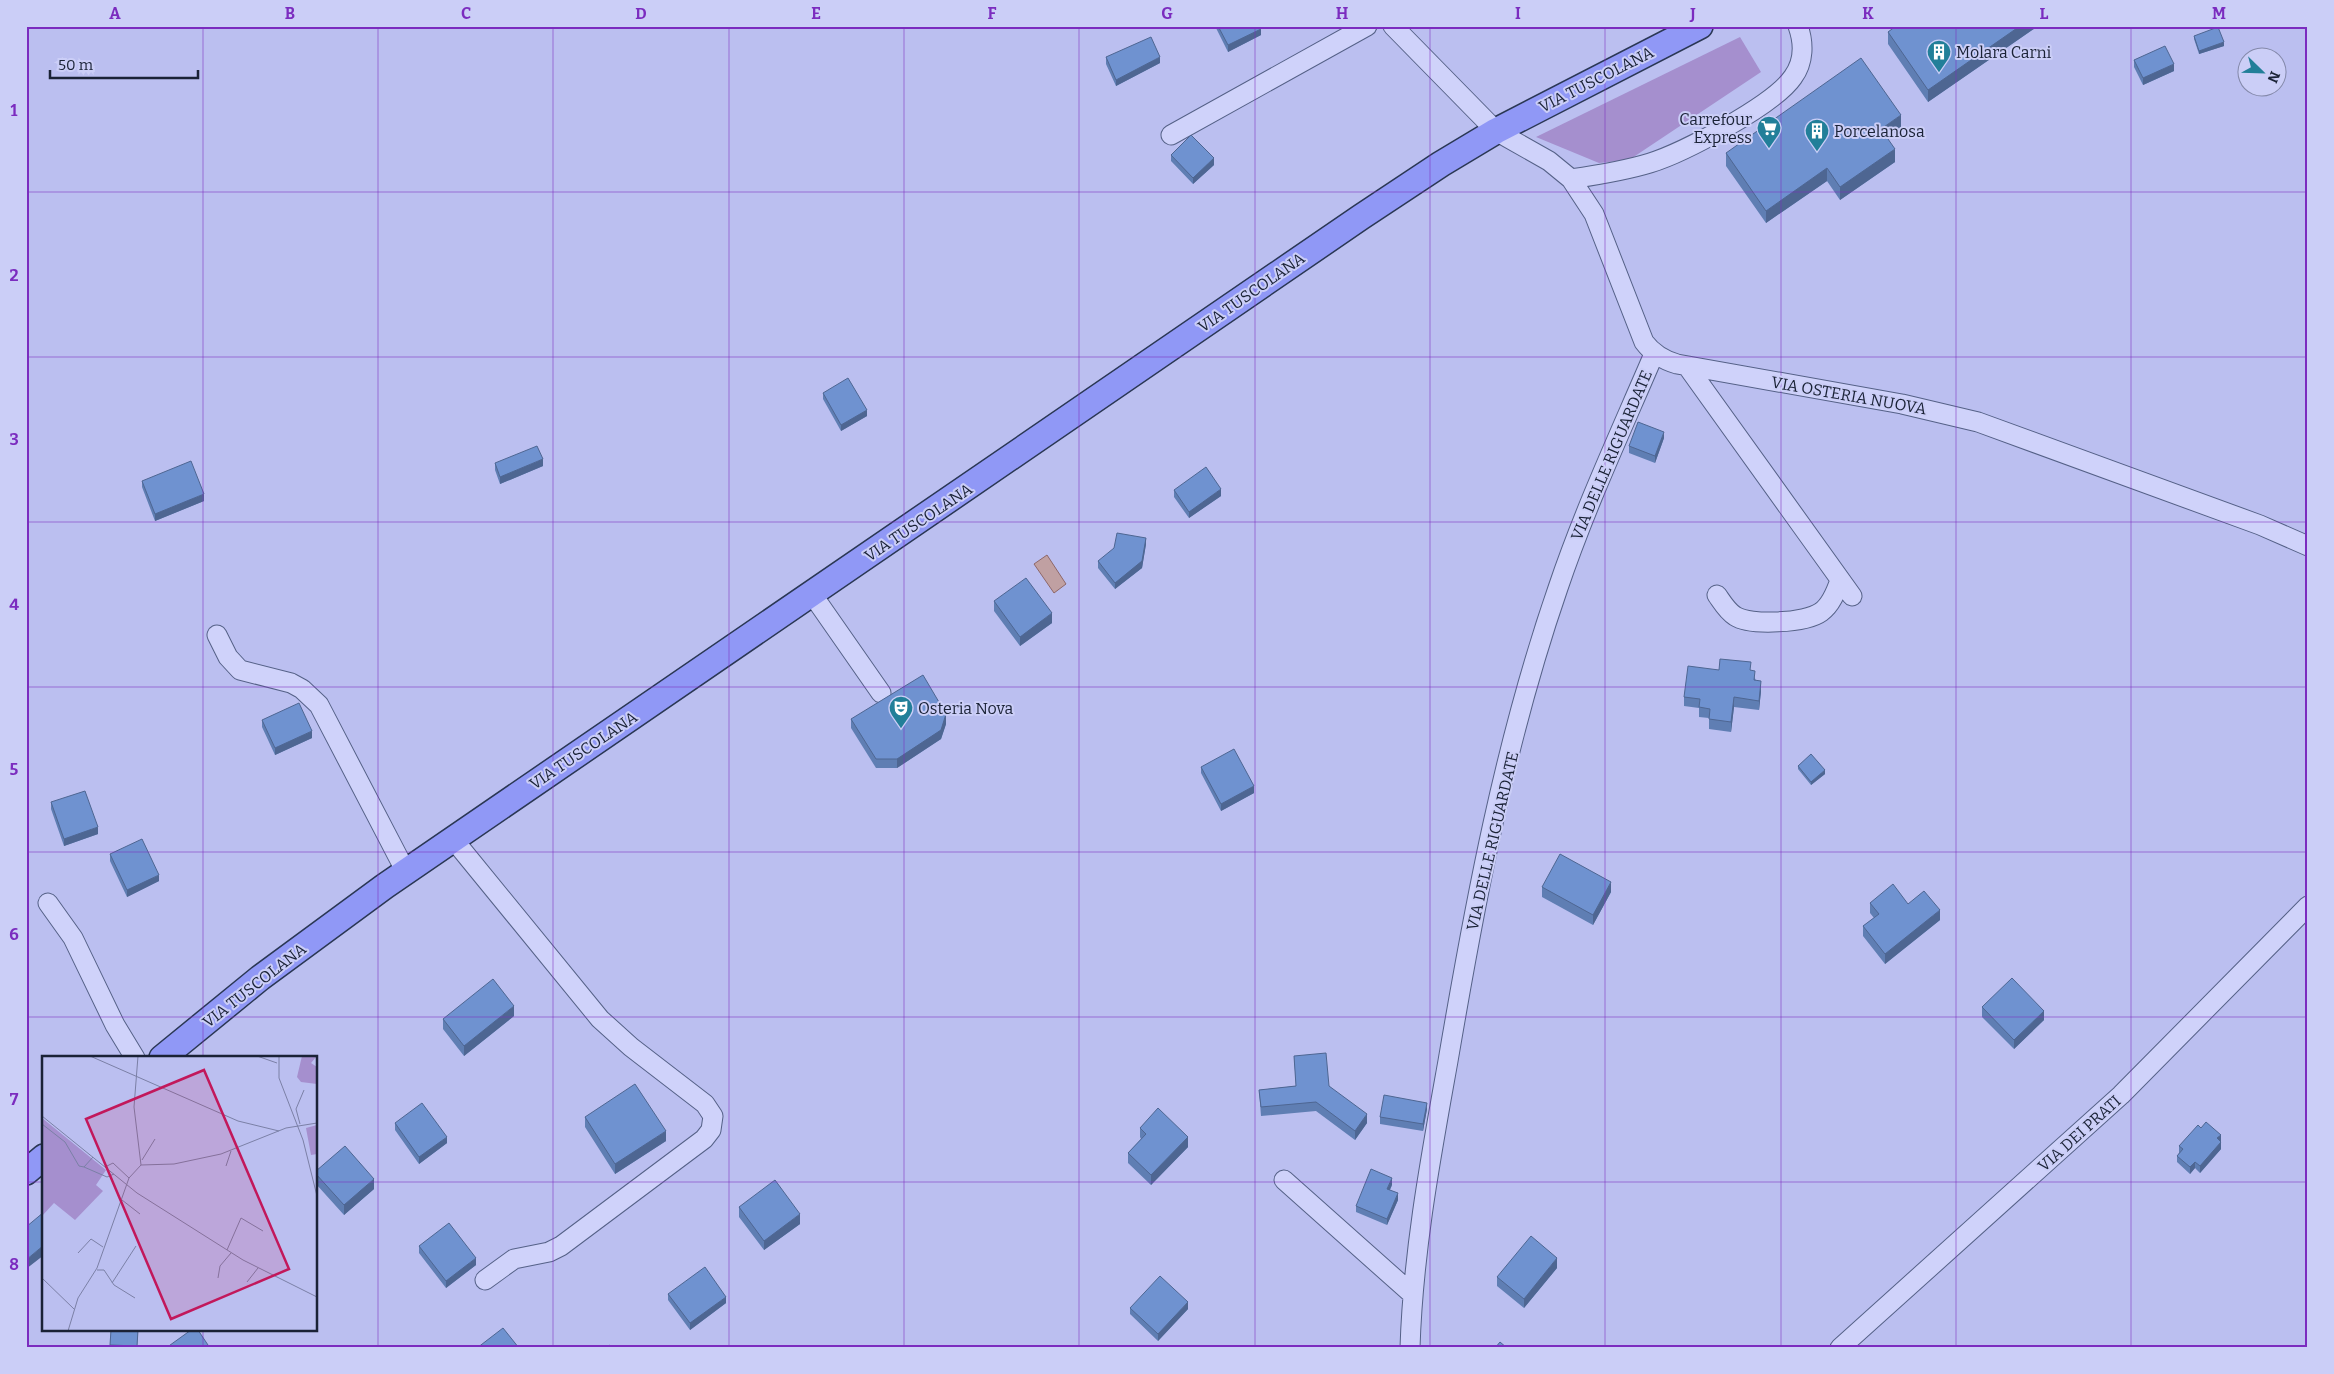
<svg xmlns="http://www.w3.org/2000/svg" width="2334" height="1374" viewBox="0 0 2334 1374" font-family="Bitter,serif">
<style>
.green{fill:#a58fce}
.water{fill:#c0a0a2;stroke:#8e6768}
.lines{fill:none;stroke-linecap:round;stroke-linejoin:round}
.minor-casing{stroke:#556187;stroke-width:21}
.major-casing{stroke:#2a3754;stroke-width:28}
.minor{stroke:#cfd2fa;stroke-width:19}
.major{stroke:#9098f6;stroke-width:25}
.wall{fill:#5f7eb3}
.shaded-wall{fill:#4e6692}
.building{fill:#6f92d0;stroke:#4e6692}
.grid{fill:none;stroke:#7b2cbf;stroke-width:1;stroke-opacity:0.55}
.labels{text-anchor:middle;stroke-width:4;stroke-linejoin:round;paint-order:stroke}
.poi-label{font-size:16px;fill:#1a2236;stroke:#cbcef7;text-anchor:start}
.street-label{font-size:16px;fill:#1a2236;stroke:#cbcef7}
.inset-road{fill:none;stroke:#7b80a6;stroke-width:1}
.view{fill:#c2185b;fill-opacity:0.15;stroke:#c2185b;stroke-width:2.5}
.inset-edge{fill:none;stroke:#1a2236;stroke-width:2.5}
.neatline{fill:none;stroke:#7b2cbf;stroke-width:2}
.grid-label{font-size:16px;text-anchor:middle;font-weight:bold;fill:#7b2cbf}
</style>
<rect width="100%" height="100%" fill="#bbbff0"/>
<path class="green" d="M1740 37 1761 72 1629 160 1599 163 1536 137Z"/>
<path class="water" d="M1047 555 1066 584 1054 593 1034 564Z"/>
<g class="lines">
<defs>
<path id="minor" d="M1393 26 1496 131 1549 161 1571 179 1594 214 1644 342C1653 354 1663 360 1677 364L1902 404 1978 422 2260 525 2308 546
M1171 135 1367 26
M1571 179C1598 175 1624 171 1650 163 1683 153 1774 105 1793 77 1804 62 1804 43 1798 26
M1687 366 1852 596
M812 594 881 693
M1717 595C1722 602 1727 611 1735 616 1750 626 1806 623 1821 612 1831 605 1836 592 1840 580
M217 635 228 657 240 670 291 683 302 689 319 705 406 872
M453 839 600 1019 631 1047 705 1104 713 1116 711 1130 704 1139 561 1246 549 1252 514 1259 485 1280
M48 903 73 938 115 1025 135 1058
M1284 1180 1412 1294
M1410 1348C1413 1251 1431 1156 1448 1061 1475 902 1505 741 1558 588 1585 508 1621 431 1654 354
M1840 1348 2121 1095 2308 906"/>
<path id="major" d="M162 1058 260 978 385 886 1361 217 1441 164 1496 131 1700 26
M26 1172 44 1157"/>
</defs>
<use href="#minor" class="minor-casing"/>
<use href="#major" class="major-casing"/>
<use href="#minor" class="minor"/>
<use href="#major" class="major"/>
</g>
<path class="wall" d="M1215 26H1259L1261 35 1228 52Z
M1896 26H2038L1928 102 1888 44V32Z
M2194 36 2224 46 2199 54 2194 39Z
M1106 57 1160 63 1116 86 1106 64Z
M2134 60 2174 71 2143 85 2134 67Z
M1901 128 1887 138 1895 162 1840 200 1827 181 1766 223 1726 166V153Z
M1171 155 1214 165 1193 184 1171 161Z
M823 393 867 416 841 431 823 399Z
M1664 438 1655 463 1629 453V446Z
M495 463 543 466 500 484 495 470Z
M142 481 204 501 155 521 142 487Z
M1174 490 1221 496 1189 518 1174 497Z
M1146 544 1142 568 1115 589 1098 568V561Z
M994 601 1052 623 1020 646 994 611Z
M1719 670H1751L1761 691 1759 710 1734 707 1731 732 1709 729V718L1699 717V708L1684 706V697Z
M851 719 946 724 941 739 897 768H876L851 728Z
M262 720 312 738 275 755 262 727Z
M1798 766 1825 774 1811 785 1798 769Z
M1201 767 1254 793 1221 811 1201 773Z
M51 802 98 834 64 846 51 809Z
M110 854 159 881 127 897 110 861Z
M1542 887 1611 892 1593 925 1542 897Z
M1870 903 1908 904 1940 920 1885 964 1863 936V926L1874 918 1870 913Z
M1982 1007 2044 1020 2014 1049 1982 1017Z
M514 1016 464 1056 443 1029V1019Z
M1294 1056 1329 1086 1367 1123 1355 1140 1316 1111 1261 1116 1259 1090 1296 1086Z
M1427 1109 1423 1131 1380 1124V1117Z
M585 1117 666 1141 615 1174 585 1127Z
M395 1123 447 1143 419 1164 395 1130Z
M1140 1128 1188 1147 1151 1185 1128 1163V1153L1141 1139 1140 1137Z
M2201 1128 2221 1135V1149L2200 1173 2195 1168 2190 1174 2177 1162V1156L2179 1153V1146Z
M316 1171 374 1189 344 1215 316 1184Z
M1392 1185 1390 1190 1398 1200 1387 1225 1356 1212V1206Z
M739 1207 800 1224 764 1250 739 1217Z
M419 1246 476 1265 446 1288 419 1253Z
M1557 1268 1524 1308 1497 1286V1277Z
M668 1294 726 1303 690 1330 668 1300Z
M1130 1308 1188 1309 1158 1341 1130 1314Z
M111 1330H138L137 1348H110Z"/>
<path class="shaded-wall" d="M2020 26H2038L1928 102V90Z
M1261 29V35L1228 52V45Z
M2224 42V46L2199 54V51Z
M1160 57V63L1116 86V80Z
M2174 64V71L2143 85V78Z
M1901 115V128L1881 142V129Z
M1895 149V162L1840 200V187Z
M1214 158V165L1193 184V178Z
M1827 168V181L1766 223V211Z
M867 410V416L841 431V425Z
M1664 432V438L1655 463V456Z
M543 459V466L500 484V477Z
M1221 489V496L1189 518V512Z
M204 494V501L155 521V514Z
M1146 538V544L1142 568 1115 589V583Z
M1052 613V623L1020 646V637Z
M1761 681V691L1759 710V701Z
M1734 697V707L1731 732V722Z
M946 714V724L941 739 897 768V759Z
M312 731V738L275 755V748Z
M1825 770V774L1811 785V782Z
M1254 786V793L1221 811V804Z
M98 827V834L64 846V839Z
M159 875V881L127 897V890Z
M1611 882V892L1593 925V915Z
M1940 910V920L1885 964V954Z
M514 1006V1016L464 1056V1046Z
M2044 1011V1020L2014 1049V1040Z
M1427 1103V1109L1423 1131V1124Z
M1367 1114V1123L1355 1140V1131Z
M666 1131V1141L615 1174V1164Z
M2221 1135V1149L2200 1173V1166L2217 1138Z
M447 1137V1143L419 1164V1157Z
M1188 1137V1147L1151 1185V1175Z
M2195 1162V1168L2190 1174V1167Z
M1392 1178V1185L1387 1195V1189Z
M374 1179V1189L344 1215V1205Z
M1398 1193V1200L1387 1225V1219Z
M800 1214V1224L764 1250V1241Z
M44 1245V1255L26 1269V1260Z
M476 1258V1265L446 1288V1281Z
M1557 1258V1268L1524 1308V1299Z
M726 1297V1303L690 1330V1323Z
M1188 1302V1309L1158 1341V1334Z"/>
<path class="building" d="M1218 26H1259L1261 29 1228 45Z
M1896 26H2020L1928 90 1888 32Z
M2218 27 2224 42 2199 51 2194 36Z
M1151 37 1160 57 1116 80 1106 57Z
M2165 46 2174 64 2143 78 2134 60Z
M1861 58 1901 115 1881 129 1895 149 1840 187 1827 168 1766 211 1726 153Z
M1191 135 1214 158 1193 178 1171 155Z
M848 378 867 410 841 425 823 393Z
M1638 422 1664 432 1655 456 1629 446Z
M537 446 543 459 500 477 495 463Z
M191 461 204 494 155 514 142 481Z
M1206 467 1221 489 1189 512 1174 490Z
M1117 533 1146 538 1142 561 1115 583 1098 561 1114 548Z
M1026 578 1052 613 1020 637 994 601Z
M1720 659 1751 662 1750 670 1755 671 1754 680 1761 681 1759 701 1734 697 1731 722 1709 719 1710 709 1699 707 1700 699 1684 697 1688 666 1719 670Z
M923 675 946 714 941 730 897 759H876L851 719Z
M299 703 312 731 275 748 262 720Z
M1234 749 1254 786 1221 804 1201 767Z
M1811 754 1825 770 1811 782 1798 766Z
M85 791 98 827 64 839 51 802Z
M142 839 159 875 127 890 110 854Z
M1560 854 1611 882 1593 915 1542 887Z
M1893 884 1908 904 1924 891 1940 910 1885 954 1863 926 1879 914 1870 903Z
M2012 978 2044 1011 2014 1040 1982 1007Z
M493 979 514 1006 464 1046 443 1019Z
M1326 1053 1329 1086 1367 1114 1355 1131 1316 1102 1261 1107 1259 1090 1296 1086 1294 1056Z
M635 1084 666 1131 615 1164 585 1117Z
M1384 1095 1427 1103 1423 1124 1380 1117Z
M422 1103 447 1137 419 1157 395 1123Z
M1158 1108 1188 1137 1151 1175 1128 1153 1146 1134 1140 1128Z
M2206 1122 2221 1135 2217 1138 2221 1142 2200 1166 2195 1162 2190 1167 2177 1156 2183 1149 2179 1146 2198 1125 2201 1128Z
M345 1146 374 1179 344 1205 316 1174V1171Z
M1371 1169 1392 1178 1387 1189 1398 1193 1387 1219 1356 1206Z
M775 1180 800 1214 764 1241 739 1207Z
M44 1212V1245L26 1260V1227Z
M449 1223 476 1258 446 1281 419 1246Z
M1531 1236 1557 1258 1524 1299 1497 1277Z
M705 1267 726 1297 690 1323 668 1294Z
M1160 1276 1188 1302 1158 1334 1130 1308Z
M503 1328 519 1348H477Z
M111 1330H138L137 1346 110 1345Z
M191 1330H198L210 1348H166Z
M1500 1342 1507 1348H1495Z
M610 1345 612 1348H606Z"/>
<path class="grid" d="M203 26V1058M378 26V1348M553 26V1348M729 26V1348M904 26V1348M1079 26V1348M1255 26V1348M1430 26V1348M1605 26V1348M1781 26V1348M1956 26V1348M2131 26V1348M26 192H2308M26 357H2308M26 522H2308M26 687H2308M26 852H2308M26 1017H2308M26 1182H44M316 1182H2308M203 1330V1348"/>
<defs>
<symbol id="building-pin" viewBox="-11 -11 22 30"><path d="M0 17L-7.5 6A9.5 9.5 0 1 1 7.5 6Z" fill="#227f99" stroke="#cbcef7"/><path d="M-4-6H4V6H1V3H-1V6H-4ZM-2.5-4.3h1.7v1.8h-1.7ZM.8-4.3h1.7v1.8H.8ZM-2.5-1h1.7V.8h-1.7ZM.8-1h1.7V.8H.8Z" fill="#fff"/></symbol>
<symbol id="supermarket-pin" viewBox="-11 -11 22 30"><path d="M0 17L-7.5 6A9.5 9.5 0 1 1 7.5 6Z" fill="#227f99" stroke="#cbcef7"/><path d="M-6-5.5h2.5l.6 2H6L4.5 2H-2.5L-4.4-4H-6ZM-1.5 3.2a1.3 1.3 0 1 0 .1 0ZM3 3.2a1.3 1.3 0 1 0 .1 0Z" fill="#fff"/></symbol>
<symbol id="theatre-pin" viewBox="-11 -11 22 30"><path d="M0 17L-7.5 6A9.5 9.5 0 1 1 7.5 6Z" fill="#227f99" stroke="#cbcef7"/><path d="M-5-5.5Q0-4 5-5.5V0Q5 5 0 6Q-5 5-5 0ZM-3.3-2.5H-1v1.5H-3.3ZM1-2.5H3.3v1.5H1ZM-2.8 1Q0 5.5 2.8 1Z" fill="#fff"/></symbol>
</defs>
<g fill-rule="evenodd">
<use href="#building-pin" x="1925" y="38" width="28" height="38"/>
<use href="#supermarket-pin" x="1755" y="114" width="28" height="38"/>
<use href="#building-pin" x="1803" y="117" width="28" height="38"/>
<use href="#theatre-pin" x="887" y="694" width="28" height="38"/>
</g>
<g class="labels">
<g class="poi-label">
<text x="1956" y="58">Molara Carni</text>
<text x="1752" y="125" text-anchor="end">Carrefour<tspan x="1752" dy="18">Express</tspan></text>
<text x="1834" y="137">Porcelanosa</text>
<text x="918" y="714">Osteria Nova</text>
</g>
<g class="street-label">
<text transform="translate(1596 79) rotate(-27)" y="6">VIA TUSCOLANA</text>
<text transform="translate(1251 292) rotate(-35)" y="6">VIA TUSCOLANA</text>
<text transform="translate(1849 395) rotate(10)" y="6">VIA OSTERIA NUOVA</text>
<text transform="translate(1611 455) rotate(-67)" y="6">VIA DELLE RIGUARDATE</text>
<text transform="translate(918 522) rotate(-34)" y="6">VIA TUSCOLANA</text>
<text transform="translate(583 750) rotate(-34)" y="6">VIA TUSCOLANA</text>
<text transform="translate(1492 841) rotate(-77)" y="6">VIA DELLE RIGUARDATE</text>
<text transform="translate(254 985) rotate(-38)" y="6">VIA TUSCOLANA</text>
<text transform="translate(2079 1133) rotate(-42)" y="6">VIA DEI PRATI</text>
</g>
</g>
<g transform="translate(42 1056)">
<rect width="275" height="275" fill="#bbbff0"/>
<path d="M260 0H275L269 7 275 11V28L259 26 255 21ZM0 62 64 114 54 129 61 135 33 164 12 147 0 160ZM275 69V98L269 99 264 72Z" fill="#a58fce"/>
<path class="inset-road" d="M48 0 196 65 237 75M215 0 235 7M237 0V22L261 84 275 140M0 60 95 137 201 204 275 241M0 68 23 86 37 110 42 111 51 101M258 68 254 53 262 34M100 104 113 83M99 109 132 108 179 98 244 72 275 67M184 110 189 95M42 111 65 121 72 118M63 111 71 107 87 122M80 144 98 158M185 194 199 162 221 175M36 197 49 183 61 191M55 214H62L72 229 93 242M0 222 32 253M176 222 178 210 189 197M205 226 216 212M70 227 94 190M26 275 36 242 55 212 87 122 99 109 92 51 96 0"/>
<path class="view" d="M162 14 247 213 129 263 44 63Z"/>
<rect width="275" height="275" class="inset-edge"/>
</g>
<rect width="2334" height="1374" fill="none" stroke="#cbcef7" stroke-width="55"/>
<g transform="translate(2262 72) rotate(113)"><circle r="24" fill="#cbcef7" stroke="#8489aa"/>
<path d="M0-4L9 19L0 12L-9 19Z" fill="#227f99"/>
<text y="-8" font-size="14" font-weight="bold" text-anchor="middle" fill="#1a2236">N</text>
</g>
<path d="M50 70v8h148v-8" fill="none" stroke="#1a2236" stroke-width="2.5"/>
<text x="58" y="70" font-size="15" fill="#1a2236" stroke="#cbcef7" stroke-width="4" paint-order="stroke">50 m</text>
<rect x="28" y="28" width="2278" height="1318" class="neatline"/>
<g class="grid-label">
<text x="115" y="19">A</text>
<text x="290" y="19">B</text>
<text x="466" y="19">C</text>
<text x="641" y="19">D</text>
<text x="816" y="19">E</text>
<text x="992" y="19">F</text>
<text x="1167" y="19">G</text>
<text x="1342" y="19">H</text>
<text x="1518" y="19">I</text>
<text x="1693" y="19">J</text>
<text x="1868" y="19">K</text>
<text x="2044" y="19">L</text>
<text x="2219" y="19">M</text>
<text x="14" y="116">1</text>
<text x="14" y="281">2</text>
<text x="14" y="445">3</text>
<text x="14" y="610">4</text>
<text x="14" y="775">5</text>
<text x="14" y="940">6</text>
<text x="14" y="1105">7</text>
<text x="14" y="1270">8</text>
</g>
</svg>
